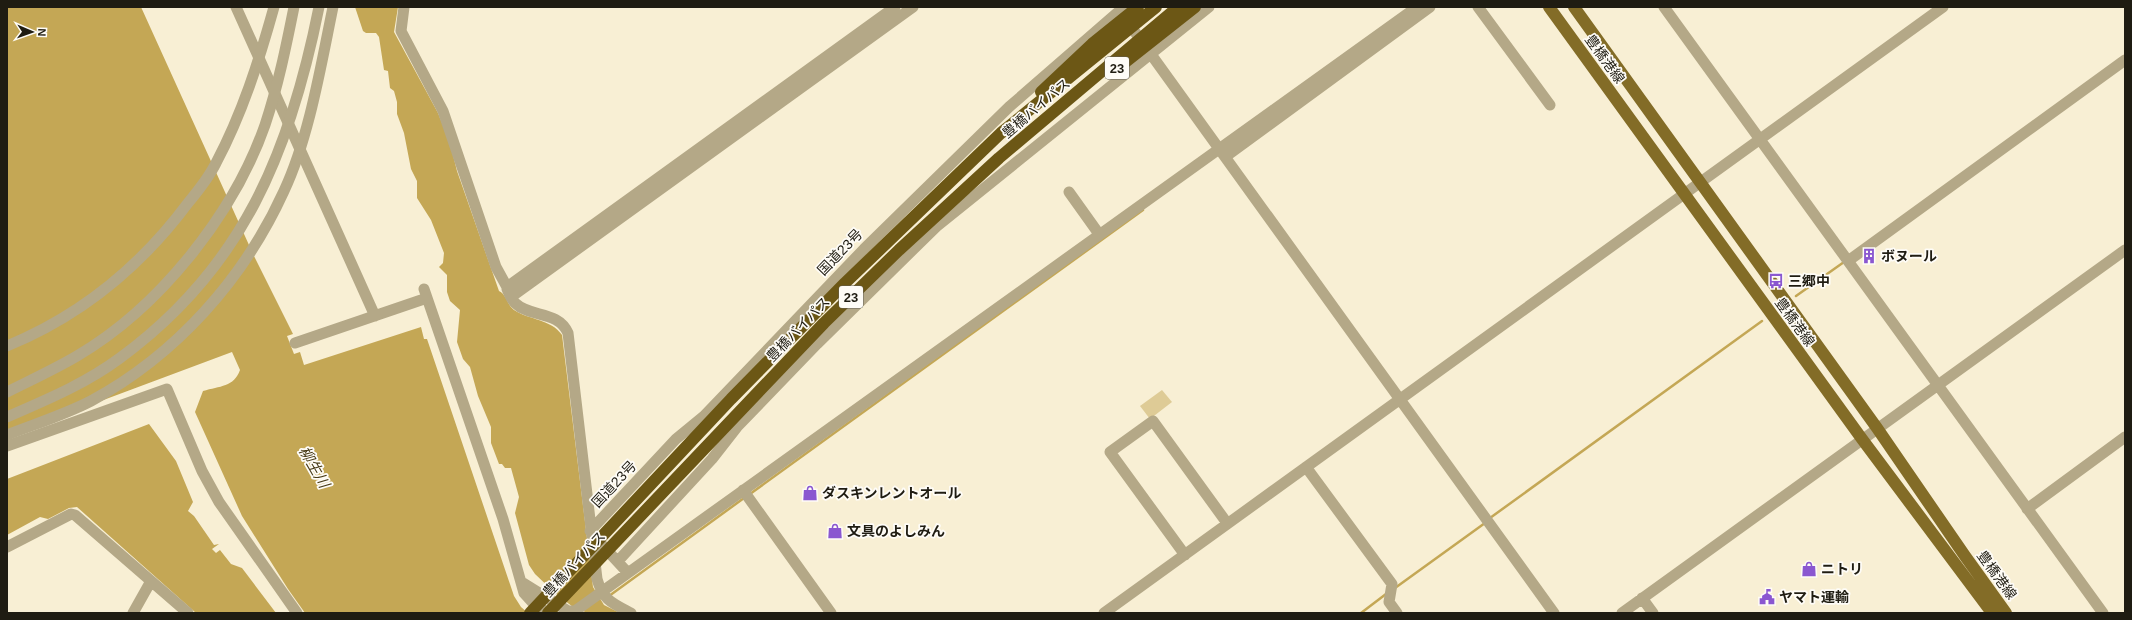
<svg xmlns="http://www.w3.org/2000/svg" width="2132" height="620" viewBox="0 0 2132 620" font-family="Helvetica,'Noto Sans JP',sans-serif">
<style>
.green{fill:#decb96}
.water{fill:#c4a755}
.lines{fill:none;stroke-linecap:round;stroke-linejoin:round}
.stream{stroke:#c4a755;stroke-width:2.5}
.minor{stroke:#b4a887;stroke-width:11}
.major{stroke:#836c27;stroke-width:12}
.minor-bridge{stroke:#b4a887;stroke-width:11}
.highway-bridge{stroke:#6c5715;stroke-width:12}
.labels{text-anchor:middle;stroke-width:3.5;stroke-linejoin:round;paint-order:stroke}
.shield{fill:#fefcf7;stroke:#625f57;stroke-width:1}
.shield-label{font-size:13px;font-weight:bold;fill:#1f1c12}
.street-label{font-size:14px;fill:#1f1c12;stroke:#fefcf7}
.poi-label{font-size:14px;font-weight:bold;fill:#1f1c12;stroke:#fefcf7;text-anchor:start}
.water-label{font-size:15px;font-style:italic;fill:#493c19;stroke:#fefcf7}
</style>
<rect width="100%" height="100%" fill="#f8efd4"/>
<path class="green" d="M1162 390 1172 402 1150 419 1140 406Z"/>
<path class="water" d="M7 7H141L254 256 293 334 287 336 294 354 300 352 304 365 421 327 424 339H427L514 596 521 607 528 613H305L288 589 242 516 195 412 203 391C220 386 234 387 240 370L232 352 7 436Z
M355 7H398L394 32 438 113 450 143 457 171 499 291C507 295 507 305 514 310 529 320 551 319 562 335L593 587 604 605 620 613H585L584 611 573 607 555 593 535 574 529 565 515 513 519 497 511 468H505L502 464H499L491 443V427L478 396 470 367 463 359 457 342 460 310 450 301 447 292V275L439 267 443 263 444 253 431 220 417 198V181L411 169 404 133 397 114V102L394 91 390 88 388 71 384 70 379 37 376 33H366L363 31Z
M149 424 176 461 193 502 188 511 194 516 214 545 219 544 212 549 216 553 220 550 231 564 242 568 276 613H196L77 507 69 508 48 519 40 517 7 535V479Z"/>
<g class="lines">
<path class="stream" d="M1796 296 1844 262
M750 494 1143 210
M1490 518 1762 321
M1395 588 1485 523
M609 596 744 498
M1361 613 1386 594"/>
<path class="minor" d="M236 7 375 316
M404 7 401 31 443 111 496 267 507 287
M1478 7 1550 105
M1664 7 2103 613
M1127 21 1554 613
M1225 157 1430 7
M1069 192 1099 234
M1848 261 2125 60
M424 289 503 519 524 593 534 604 548 613
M511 297 913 7
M295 343 427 298
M7 446 167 389 202 471 219 502 297 613
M1306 467 1392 584 1389 602 1397 613
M743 490 831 613
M2027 509 2125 437
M590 531 676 439 704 416 864 249 1009 107 1124 7
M592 534 628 573
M7 547 71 514 75 515 188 613
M1185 555 1110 452 1153 421 1227 523
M618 561 712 459 737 427 817 344 936 227 1209 7
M523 583 568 611H575L1417 7
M1642 598 1653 613
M133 613 151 581
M631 613C612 603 603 600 597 579L568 333C558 310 530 318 515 303 511 299 509 294 507 289V287L895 7
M1104 613 1943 7
M1622 613 2125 250"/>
<path class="major" d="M1549 7 1862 439 1992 613
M1574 7 1877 428 1965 556 2006 613"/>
<path class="minor-bridge" d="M7 346C80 316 141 266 188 203 198 191 209 177 216 163 242 114 259 61 274 7
M7 392C31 380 55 369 77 356 159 308 234 214 265 125 278 86 286 47 294 7
M7 417C46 400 85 384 120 358 243 268 290 152 319 7
M7 435C35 424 64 415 91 401 176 355 244 279 284 191 309 138 321 65 333 7"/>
<path class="highway-bridge" d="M1119 67 1195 7
M1041 92 1092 44 1138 7
M530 613 731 399 845 283 1001 133 1156 7
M548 613 824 323 899 250 999 158 1178 7"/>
</g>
<defs>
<symbol id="building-bare" viewBox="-9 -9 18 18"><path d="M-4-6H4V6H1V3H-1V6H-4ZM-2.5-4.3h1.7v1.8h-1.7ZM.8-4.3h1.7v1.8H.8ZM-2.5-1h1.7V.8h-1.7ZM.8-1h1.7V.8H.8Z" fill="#8a57d0" stroke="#fefcf7" stroke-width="2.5" paint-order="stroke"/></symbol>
<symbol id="bus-bare" viewBox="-9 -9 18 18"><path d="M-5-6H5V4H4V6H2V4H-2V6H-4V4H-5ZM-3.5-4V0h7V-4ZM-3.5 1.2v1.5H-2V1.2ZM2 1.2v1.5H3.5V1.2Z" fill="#8a57d0" stroke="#fefcf7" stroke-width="2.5" paint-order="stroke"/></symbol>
<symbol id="shop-bare" viewBox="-9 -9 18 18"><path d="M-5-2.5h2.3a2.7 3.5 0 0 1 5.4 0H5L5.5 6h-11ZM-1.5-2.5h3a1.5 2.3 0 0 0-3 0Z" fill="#8a57d0" stroke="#fefcf7" stroke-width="2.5" paint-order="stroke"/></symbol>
<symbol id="civic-bare" viewBox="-9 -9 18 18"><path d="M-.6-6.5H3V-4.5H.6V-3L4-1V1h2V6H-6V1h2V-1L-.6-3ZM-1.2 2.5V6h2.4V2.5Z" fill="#8a57d0" stroke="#fefcf7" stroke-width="2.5" paint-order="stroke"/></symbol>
</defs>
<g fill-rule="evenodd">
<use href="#building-bare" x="1858" y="245" width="22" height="22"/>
<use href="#bus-bare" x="1765" y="270" width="22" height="22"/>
<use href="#shop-bare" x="799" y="482" width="22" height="22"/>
<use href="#shop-bare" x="824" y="520" width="22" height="22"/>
<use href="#shop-bare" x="1798" y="558" width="22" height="22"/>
<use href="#civic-bare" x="1756" y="586" width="22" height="22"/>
</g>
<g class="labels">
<g class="shield">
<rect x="1105" y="57" width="24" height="22" rx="3"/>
<rect x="839" y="286" width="24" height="22" rx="3"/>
</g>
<g class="shield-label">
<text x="1117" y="73">23</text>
<text x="851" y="302">23</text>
</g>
<g class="street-label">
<text transform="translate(1605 59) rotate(54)" y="5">豊橋港線</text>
<text transform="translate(1036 108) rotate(-40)" y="5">豊橋バイパス</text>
<text transform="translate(840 252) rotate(-46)" y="5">国道23号</text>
<text transform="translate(1795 322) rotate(54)" y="5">豊橋港線</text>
<text transform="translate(798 329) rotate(-46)" y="5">豊橋バイパス</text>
<text transform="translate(614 484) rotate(-47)" y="5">国道23号</text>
<text transform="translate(574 564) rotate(-47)" y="5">豊橋バイパス</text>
<text transform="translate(1997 575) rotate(54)" y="5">豊橋港線</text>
</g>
<g class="poi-label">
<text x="1881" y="261">ボヌール</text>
<text x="1788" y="286">三郷中</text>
<text x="822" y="498">ダスキンレントオール</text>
<text x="847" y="536">文具のよしみん</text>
<text x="1821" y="574">ニトリ</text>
<text x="1779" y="602">ヤマト運輸</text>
</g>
<g class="water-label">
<text transform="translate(314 467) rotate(60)" y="5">柳生川</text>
</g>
</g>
<rect width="2132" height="620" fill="none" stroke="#1f1c12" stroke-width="16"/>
<g transform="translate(32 32) rotate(92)" stroke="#fefcf7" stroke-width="3" paint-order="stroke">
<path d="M0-3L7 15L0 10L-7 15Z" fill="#1f1c12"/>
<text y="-6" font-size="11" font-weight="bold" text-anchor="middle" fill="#1f1c12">N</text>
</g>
</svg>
